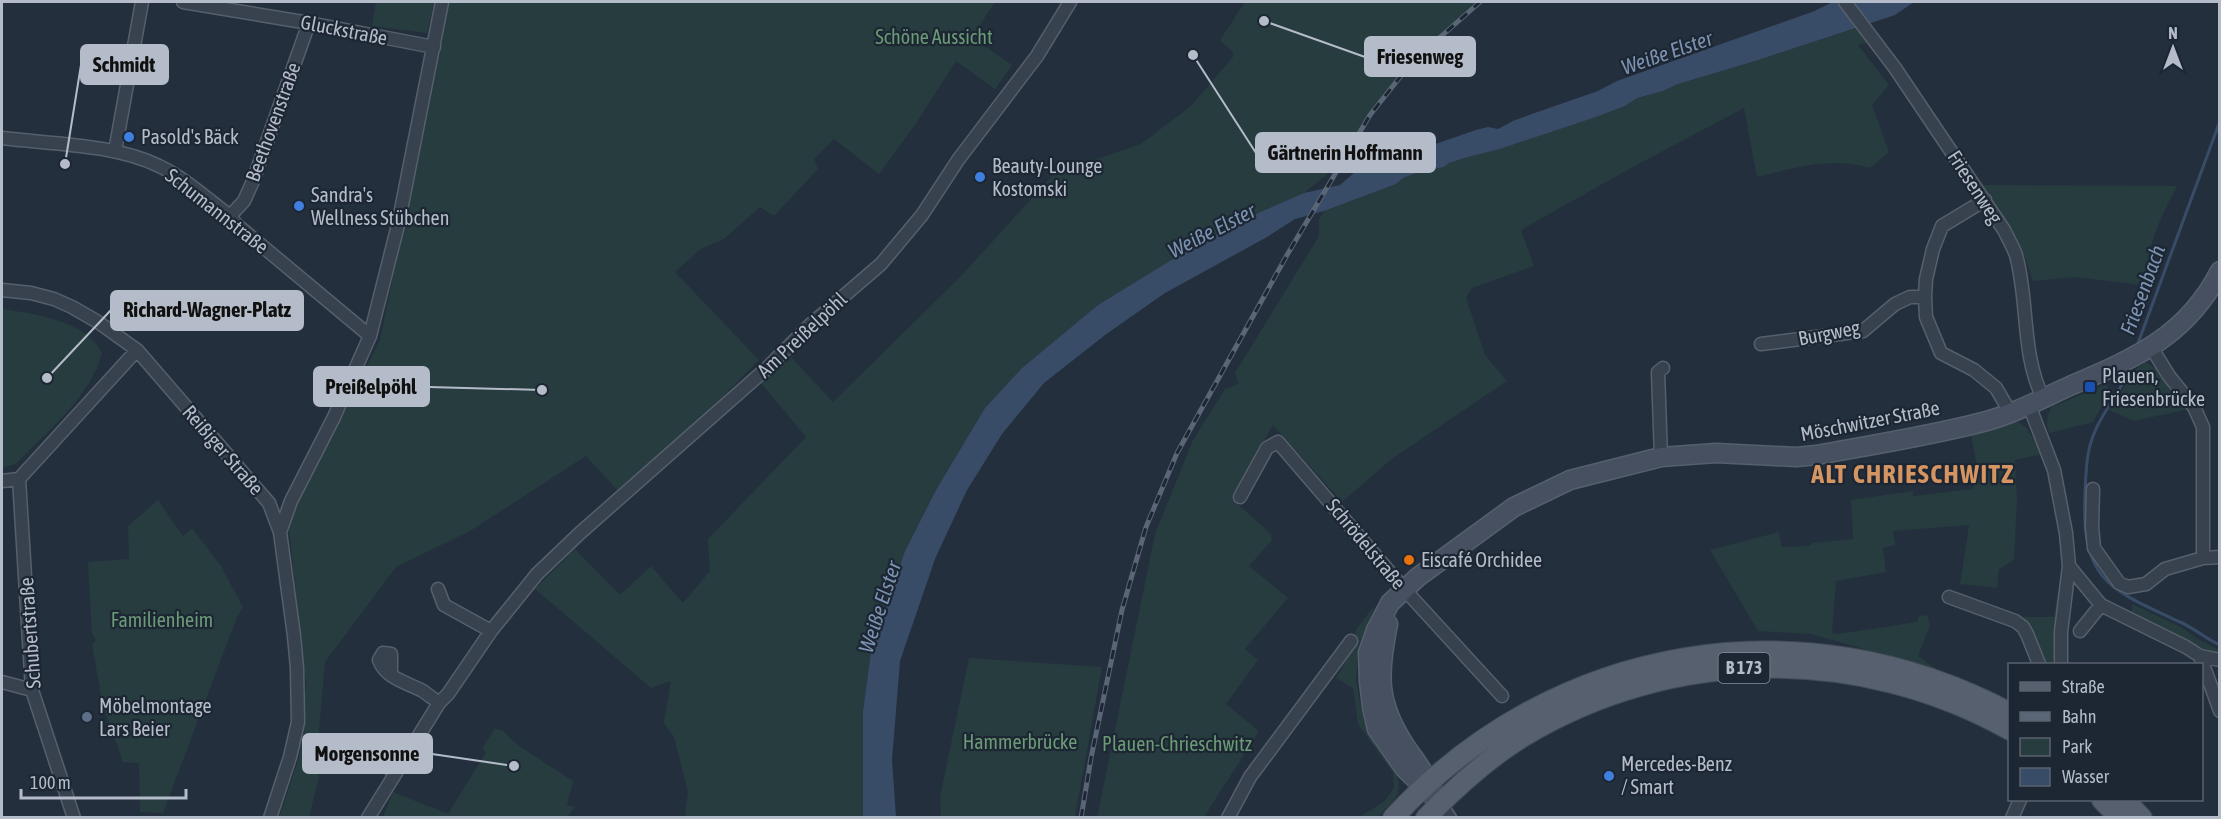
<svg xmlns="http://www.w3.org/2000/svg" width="2221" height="819" viewBox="0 0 2221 819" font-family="'Asap Condensed',sans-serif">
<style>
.green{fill:#263c3f}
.water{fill:#394c67}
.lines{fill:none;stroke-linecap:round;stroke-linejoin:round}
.stream{stroke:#394c67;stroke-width:3}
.street-casing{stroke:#565f6c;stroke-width:15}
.secondary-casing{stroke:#565f6c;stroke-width:21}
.primary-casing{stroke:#414a57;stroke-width:22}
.street{stroke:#38414e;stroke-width:12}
.secondary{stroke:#465061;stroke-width:18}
.primary{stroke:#56606e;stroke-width:20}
.rail-casing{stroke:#5a6575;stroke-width:5}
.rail{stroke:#1d2633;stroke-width:3;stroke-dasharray:9;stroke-linecap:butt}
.shop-dot{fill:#3f7fe0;stroke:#1d2633;stroke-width:2}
.transit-dot{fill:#1a4fb4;stroke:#1d2633;stroke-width:2}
.food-dot{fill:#e8710a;stroke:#1d2633;stroke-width:2}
.service-dot{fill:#5c6f8a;stroke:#1d2633;stroke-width:2}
.labels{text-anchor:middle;stroke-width:4.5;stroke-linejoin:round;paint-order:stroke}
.shield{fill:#1d2633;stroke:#878f9c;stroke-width:1.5}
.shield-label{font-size:18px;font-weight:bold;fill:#b4bcc9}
.street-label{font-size:20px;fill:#b4bcc9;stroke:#1d2633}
.park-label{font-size:20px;fill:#6b9a76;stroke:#1d2633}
.poi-label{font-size:20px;fill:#b4bcc9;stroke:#1d2633;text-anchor:start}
.water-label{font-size:21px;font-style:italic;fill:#7c92b1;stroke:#1d2633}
.district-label{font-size:26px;font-weight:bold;letter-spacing:1.5px;fill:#d59563;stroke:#1d2633}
.leader{fill:none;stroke:#b4bcc9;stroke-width:2}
.callout-dot{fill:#b4bcc9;stroke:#1d2633;stroke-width:2}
.callout{fill:#b4bcc9;stroke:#b4bcc9;stroke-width:2}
.callout-label{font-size:21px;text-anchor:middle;font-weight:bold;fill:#111}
</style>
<rect width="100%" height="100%" fill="#242f3e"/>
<path class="green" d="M376 2H434L427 33 372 26Z
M447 2H995L972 37 1012 65 995 89 956 61 915 125 879 174 834 139 814 159 818 169 774 216 760 207 724 239 701 249 675 272 759 360 700 419 619 492 586 456 470 531 396 567 325 662 317 753 319 777 309 817 279 818 299 757 306 683 288 522 380 340 439 51Z
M1245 2H1480L1412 62 1370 115 1342 162 1304 193 1249 217 1199 243 1098 305 1022 368 985 408 936 490 905 551 871 652 863 711V817H685L688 792 674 737 664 723 671 681 651 688 535 589 575 549 620 595 651 566 683 603 710 571 708 539 806 437 761 383 791 357 833 402 961 276 1055 173 1141 144 1191 106 1233 57V52L1220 40Z
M1856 28 1867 43 1858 45 1889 85 1872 105 1889 152 1870 168C1833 156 1793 168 1757 177L1744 108 1629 169 1521 230 1534 266 1472 288 1466 298 1485 355 1507 381 1393 458 1342 502 1273 425 1231 498 1271 534 1272 540 1249 566 1288 598 1245 649 1258 660 1226 704 1259 731 1204 817 1097 818 1155 534 1193 440 1225 389 1239 384 1235 373 1319 236V219L1324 211 1396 184 1403 178 1419 172 1444 167 1449 163 1468 157 1500 149 1596 117 1625 106 1637 98 1663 91 1678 84 1755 61Z
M1983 185 2177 186C2166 207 2155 229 2149 253 2147 264 2151 274 2149 286L2075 277 2033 281 2025 257 2013 232Z
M2 309C34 314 86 320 102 353 91 395 52 427 23 457L15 464 2 468Z
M2146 362 2158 370 2189 409 2134 421 2109 410 2135 370Z
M2106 384 2110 391 2093 422 2049 433C2046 423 2046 416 2052 407Z
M2013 419 2026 427 2043 454 2015 460 2017 499 2014 560 1999 569 1997 588 1960 584 1969 525 1893 531 1895 545 1883 548 1886 572 1836 581 1832 633 1838 634 1917 622 1919 616 1927 615 1930 625 1918 656 1937 670 1811 634 1758 631 1710 550 1779 532 1782 547 1809 546 1813 543 1853 539 1851 500 1913 491V496L1973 489 1976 461 1971 434Z
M158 500 183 536 192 528 221 566 243 607 237 617 163 813 140 812 139 763 123 762 103 706 92 645 96 640 92 634 88 562 129 559 128 526Z
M2058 588 2053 664H2041L2021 622 2022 617H2054Z
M2132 604 2181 627 2198 639 2219 650V657L2213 656 2131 616Z
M1375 605 1359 645 1356 680 1361 707 1367 724 1382 754 1396 774 1399 782 1398 793 1392 803 1377 817H1359L1384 802 1394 788 1393 773 1358 724 1353 688 1336 678 1343 667 1357 628Z
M969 658 1102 667 1075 817H941L940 797Z
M495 728 503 731 519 746 573 781 567 805 575 807 567 817H383L393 792 448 814 486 752 482 749Z"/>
<path class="water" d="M1833 2H1914L1895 15 1755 61 1678 84 1663 91 1637 98 1625 106 1596 117 1500 149 1468 157 1449 163 1444 167 1419 172 1403 178 1396 184 1324 211 1295 219 1267 237 1165 293 1105 335 1044 383 1002 434 967 490 935 559 900 661 892 760 896 817 863 818V711L871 652 905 551 936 490 985 408 1022 368 1098 305 1199 243 1249 217 1304 193 1340 185 1355 172 1476 130 1488 127 1498 129 1515 120 1598 91 1617 81 1812 12Z"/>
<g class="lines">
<path class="stream" d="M2137 346 2220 121
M2130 367C2122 392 2100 413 2092 439 2086 456 2086 475 2085 493 2081 580 2108 589 2180 622 2194 628 2206 639 2220 645"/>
<defs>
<path id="street" d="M183 2 309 23 434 47
M1845 2 1895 68 2004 230C2008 238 2013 247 2016 255 2029 303 2021 353 2043 398
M2 138C50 144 115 144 159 166 185 178 207 199 230 216L237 225 370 336
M115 151 142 2
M1985 200 1942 226 1933 249 1926 279 1925 297 1926 317 1941 353 1974 370 1996 388 2010 412
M230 216 244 201 253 181 309 23
M2 290 31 293 54 299 72 307 98 322 137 350 269 503 280 532 294 636 297 668 298 722 290 757 270 818
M1761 344 1863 331 1895 304 1910 297H1925
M2151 347 2169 376 2194 407 2203 427V558
M2029 405 2054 470 2066 533 2069 566 2061 632V664
M1661 457 1658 372 1663 368
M19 479 32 690 74 818
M2 481 19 479 137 350
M2093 489 2092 527 2094 548 2119 583 2128 587 2146 584 2165 569 2203 558 2220 557
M1240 497 1267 448 1278 442 1405 590 1502 696
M280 532 291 501 334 417 370 336 398 225 442 2
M2069 566 2101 605 2186 647 2200 656
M438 589 444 605 491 631
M1949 597 2015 621 2023 627 2027 634 2039 664
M2080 631 2101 605
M2200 656 2220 711
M2200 656 2220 660
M391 674V654L383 653 379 660C385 678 408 683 423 691 428 695 434 699 439 703
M2 682 32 690
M366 751 372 759 396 772
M1440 803 1450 818
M368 818 439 703 448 694 491 631 537 574 580 533 766 369 810 325 881 264 922 215 958 160 1037 56 1070 2
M1228 818 1250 777 1351 641
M2012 818 2020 800"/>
<path id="secondary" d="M1388 624C1378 674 1376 702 1406 747 1417 763 1427 775 1435 794
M1440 803 1405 769 1377 729 1372 707 1369 681 1368 653 1376 630 1390 603 1418 577 1514 507 1570 480 1661 457 1716 453 1796 457 1817 455C1872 445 1929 436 1983 422 2014 414 2043 398 2072 385 2135 358 2187 336 2220 271"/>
<path id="primary" d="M2102 800 2120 818
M2125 800 2142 818
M1393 818C1554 643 1801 602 2010 713
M1426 818C1455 788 1488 758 1524 736 1672 647 1858 645 2010 730"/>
</defs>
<use href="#street" class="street-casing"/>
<use href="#secondary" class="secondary-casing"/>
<use href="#primary" class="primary-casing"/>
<use href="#street" class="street"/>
<use href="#secondary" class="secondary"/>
<use href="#primary" class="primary"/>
<defs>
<path id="rail" d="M1081 818 1091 758 1122 610 1146 527 1177 453 1287 255 1370 115 1412 62 1480 2"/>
</defs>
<use href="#rail" class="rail-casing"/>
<use href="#rail" class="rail"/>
</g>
<g class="shop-dot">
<circle cx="129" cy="137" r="6"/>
<circle cx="980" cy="177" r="6"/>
<circle cx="299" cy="206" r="6"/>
<circle cx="1609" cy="776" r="6"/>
</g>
<rect class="transit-dot" x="2084" y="381" width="12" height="12" rx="3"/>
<circle class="food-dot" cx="1409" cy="560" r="6"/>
<circle class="service-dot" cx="87" cy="717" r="6"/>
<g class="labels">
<rect class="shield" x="1718.5" y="653" width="51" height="30" rx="4.5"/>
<g class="shield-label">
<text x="1744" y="674">B 173</text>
</g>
<g class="street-label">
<text transform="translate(344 30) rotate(11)" y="7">Gluckstraße</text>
<text transform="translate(273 122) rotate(-70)" y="7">Beethovenstraße</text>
<text transform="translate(1975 187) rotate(57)" y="7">Friesenweg</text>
<text transform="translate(217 211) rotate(38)" y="7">Schumannstraße</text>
<text transform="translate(1829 333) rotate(-11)" y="7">Burgweg</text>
<text transform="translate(802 335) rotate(-43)" y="7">Am Preißelpöhl</text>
<text transform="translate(1870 421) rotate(-11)" y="7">Möschwitzer Straße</text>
<text transform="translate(223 450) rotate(49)" y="7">Reißiger Straße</text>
<text transform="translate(1366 544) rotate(50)" y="7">Schrödelstraße</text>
<text transform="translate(30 633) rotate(-94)" y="7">Schubertstraße</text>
</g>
<g class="park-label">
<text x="934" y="44">Schöne Aussicht</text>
<text x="162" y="627">Familienheim</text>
<text x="1020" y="749">Hammerbrücke</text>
<text x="1177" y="751">Plauen-Chrieschwitz</text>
</g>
<g class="poi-label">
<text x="141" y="144">Pasold's Bäck</text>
<text x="992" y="173">Beauty-Lounge<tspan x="992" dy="23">Kostomski</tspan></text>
<text x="311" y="202">Sandra's<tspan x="311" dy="23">Wellness Stübchen</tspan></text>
<text x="2102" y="383">Plauen,<tspan x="2102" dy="23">Friesenbrücke</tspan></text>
<text x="1421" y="567">Eiscafé Orchidee</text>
<text x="99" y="713">Möbelmontage<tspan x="99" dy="23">Lars Beier</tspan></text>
<text x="1621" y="771">Mercedes-Benz<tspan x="1621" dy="23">/ Smart</tspan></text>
</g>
<g class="water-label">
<text transform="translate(1667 53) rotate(-19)" y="7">Weiße Elster</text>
<text transform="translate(1212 231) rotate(-27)" y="7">Weiße Elster</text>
<text transform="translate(2143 290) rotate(-70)" y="7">Friesenbach</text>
<text transform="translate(880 607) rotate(-72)" y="7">Weiße Elster</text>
</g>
<g class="district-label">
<text x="1913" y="483">ALT CHRIESCHWITZ</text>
</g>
</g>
<path class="leader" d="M1264 21L1365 57M65 164L81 65M1193 55L1256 153M47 378L111 310M542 390L429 387M514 766L432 754"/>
<g class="callout-dot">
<circle cx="1264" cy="21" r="6"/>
<circle cx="65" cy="164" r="6"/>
<circle cx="1193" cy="55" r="6"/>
<circle cx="47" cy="378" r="6"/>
<circle cx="542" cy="390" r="6"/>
<circle cx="514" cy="766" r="6"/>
</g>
<g class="callout">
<rect x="1365" y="37" width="110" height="39" rx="6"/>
<rect x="81" y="45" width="87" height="39" rx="6"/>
<rect x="1256" y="133" width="179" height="39" rx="6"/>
<rect x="111" y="291" width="192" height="39" rx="6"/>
<rect x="314" y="367" width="115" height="39" rx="6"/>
<rect x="303" y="734" width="129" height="39" rx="6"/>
</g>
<g class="callout-label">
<text x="1420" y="64">Friesenweg</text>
<text x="124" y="72">Schmidt</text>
<text x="1345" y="160">Gärtnerin Hoffmann</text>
<text x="207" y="317">Richard-Wagner-Platz</text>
<text x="371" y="394">Preißelpöhl</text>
<text x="367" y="761">Morgensonne</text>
</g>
<rect width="2221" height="819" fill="none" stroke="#b4bcc9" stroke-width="6"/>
<rect x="2008" y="663" width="195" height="138" fill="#1d2633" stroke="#59626f" stroke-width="1.5"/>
<rect x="2020" y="682" width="30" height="9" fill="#56606e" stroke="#59626f" stroke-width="1.5"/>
<text x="2062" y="693" font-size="18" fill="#b4bcc9">Straße</text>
<rect x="2020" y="712" width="30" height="9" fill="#5a6575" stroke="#59626f" stroke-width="1.5"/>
<text x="2062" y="723" font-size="18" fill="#b4bcc9">Bahn</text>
<rect x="2020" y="738" width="30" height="18" fill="#263c3f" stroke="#59626f" stroke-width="1.5"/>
<text x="2062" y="753" font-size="18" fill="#b4bcc9">Park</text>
<rect x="2020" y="768" width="30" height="18" fill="#394c67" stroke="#59626f" stroke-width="1.5"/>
<text x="2062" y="783" font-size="18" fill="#b4bcc9">Wasser</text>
<g transform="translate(2173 48)" stroke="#1d2633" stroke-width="4.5" paint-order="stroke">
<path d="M0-4.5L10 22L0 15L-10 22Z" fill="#b4bcc9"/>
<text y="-9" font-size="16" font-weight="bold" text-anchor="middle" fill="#b4bcc9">N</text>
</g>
<path d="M21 789v9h165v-9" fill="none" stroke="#b4bcc9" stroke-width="3"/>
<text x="30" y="789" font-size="18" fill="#b4bcc9" stroke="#1d2633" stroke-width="4.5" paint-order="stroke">100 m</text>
</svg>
